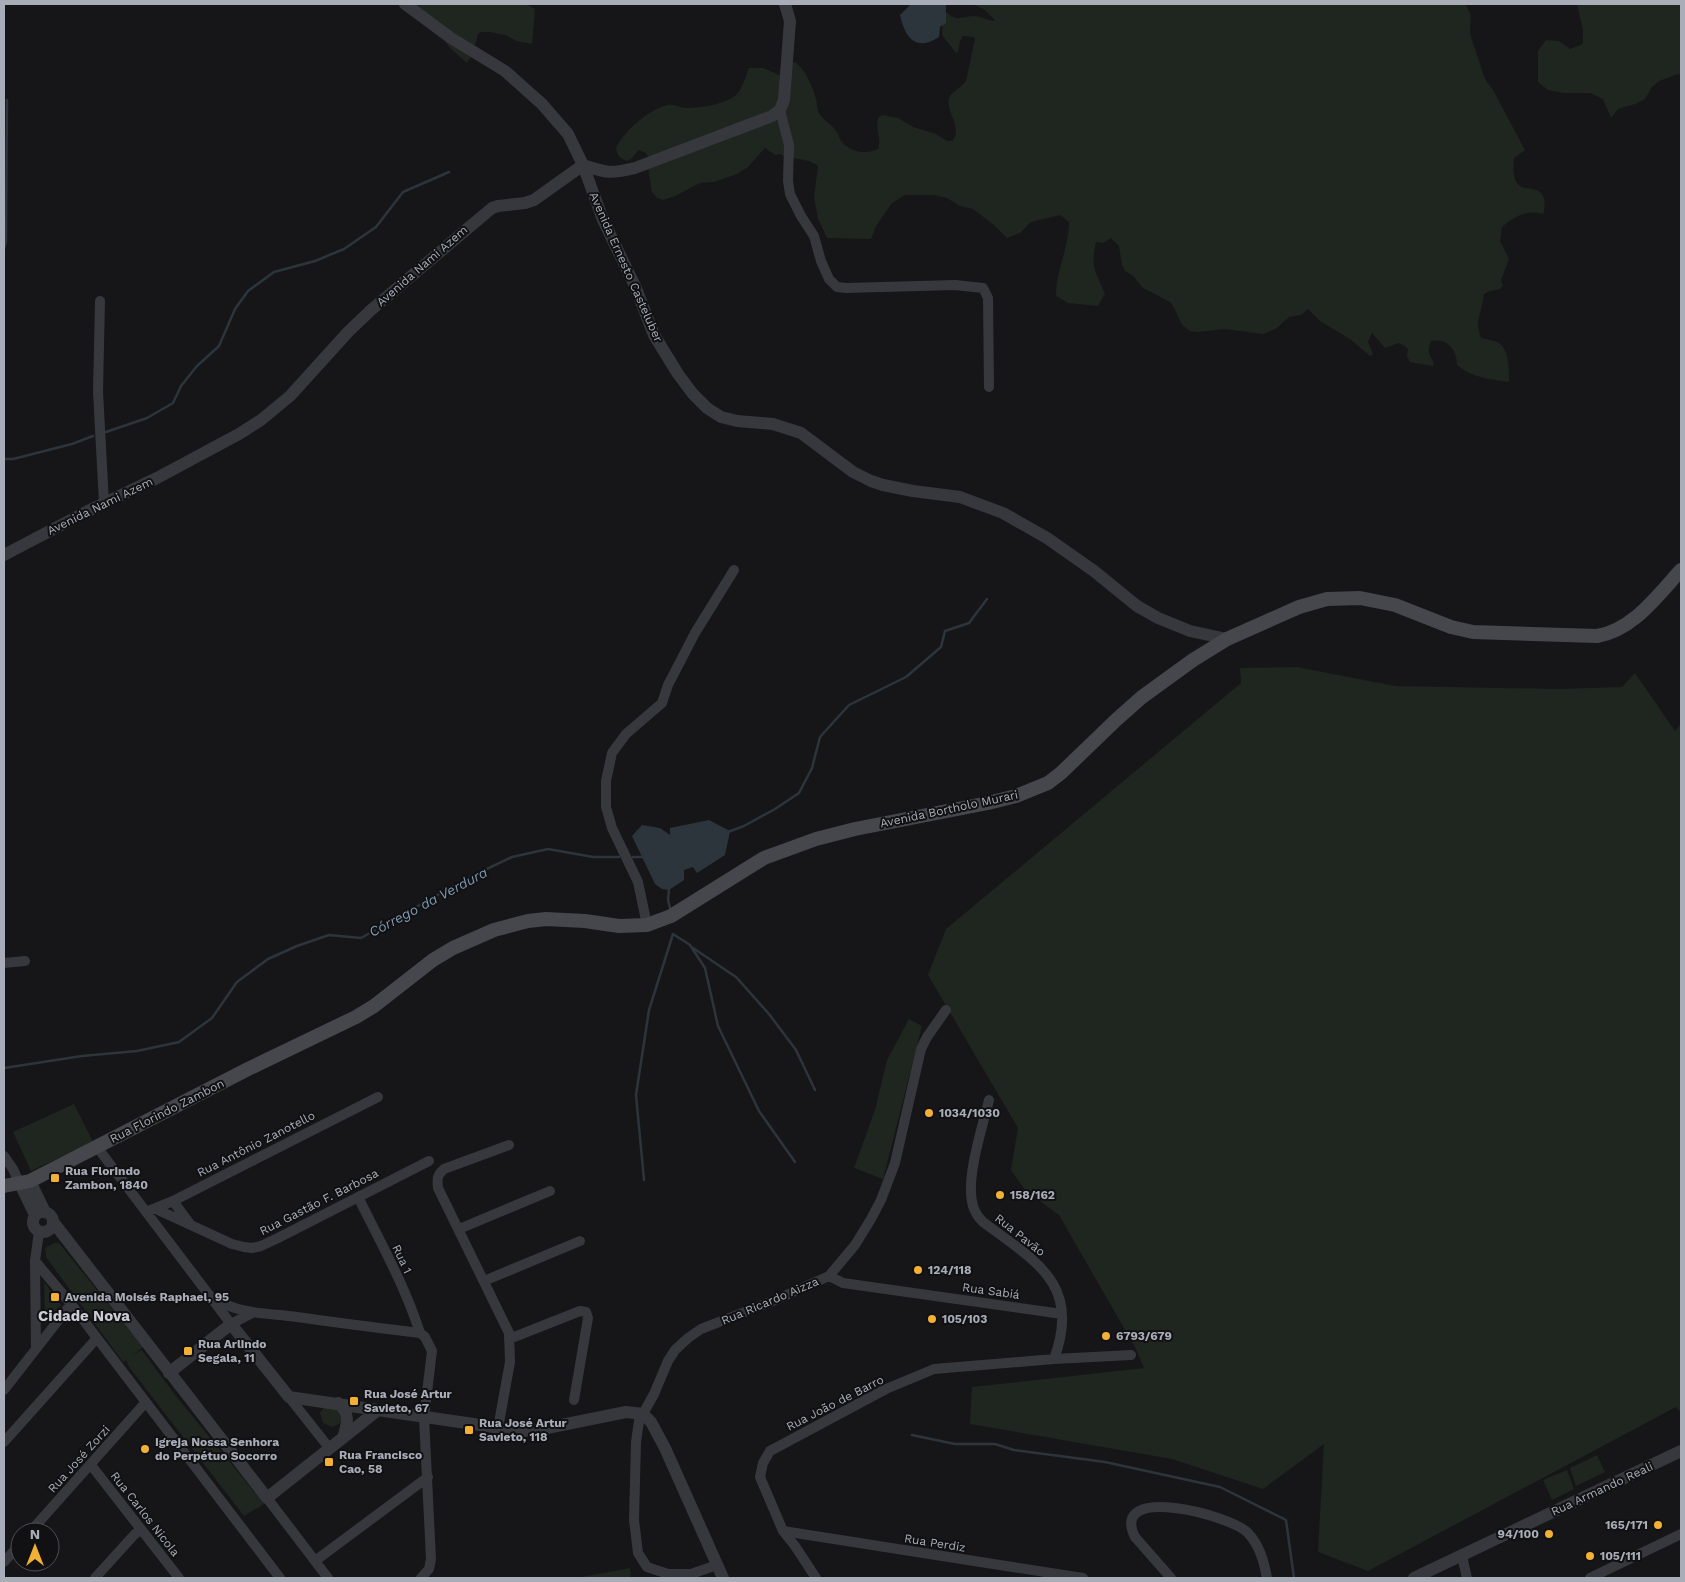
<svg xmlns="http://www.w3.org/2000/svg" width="1685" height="1582" viewBox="0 0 1685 1582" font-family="'Work Sans',sans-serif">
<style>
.green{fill:#1e261f}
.water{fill:#2c353c}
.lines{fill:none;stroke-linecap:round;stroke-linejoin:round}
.stream{stroke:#2c353c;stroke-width:2.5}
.minor{stroke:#37383d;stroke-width:10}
.tertiary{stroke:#37383d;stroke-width:12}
.secondary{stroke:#45474d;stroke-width:14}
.poi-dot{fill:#f2b134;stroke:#111113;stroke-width:2}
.labels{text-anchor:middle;stroke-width:4;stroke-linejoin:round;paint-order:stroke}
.street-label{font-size:12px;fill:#a8adb8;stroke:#111113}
.poi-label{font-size:12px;font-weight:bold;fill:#a8adb8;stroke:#111113;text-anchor:start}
.water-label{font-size:14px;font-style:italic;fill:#7f9bb3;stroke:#111113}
.quarter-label{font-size:15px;font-weight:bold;fill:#c9ccd4;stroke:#111113}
</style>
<rect width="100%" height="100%" fill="#161618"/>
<path class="green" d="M411 4H526L535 9 532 44 517 41 505 35 490 32H481L478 34 473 53 467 63 450 48 432 24Z
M973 4H1466L1471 16 1470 34 1485 79 1493 90 1525 150 1514 158C1510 202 1534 180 1543 196 1546 201 1544 207 1544 212L1542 214C1527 209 1514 217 1502 227L1500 241 1509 259 1501 280 1503 286 1500 289 1490 291 1484 294C1482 312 1474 321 1481 338 1486 339 1492 340 1497 342 1510 348 1509 370 1509 382 1490 379 1472 378 1457 365 1457 349 1447 338 1431 341 1427 351 1429 354 1434 363L1433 366 1410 362 1407 356 1408 349 1405 346 1399 343 1385 348 1372 333 1368 342 1373 354 1370 356 1350 339 1320 321 1308 309 1301 315 1289 317 1277 328 1263 334 1224 329 1198 332 1190 331 1182 325 1174 308 1170 302 1143 288 1133 276 1125 271 1122 265 1119 246 1111 238 1103 243 1096 242C1090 270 1096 270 1105 294L1098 306 1068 303 1056 296C1056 270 1069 248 1069 222L1060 215 1031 222 1020 233 1007 238 994 225 973 209 960 206 947 198 934 195H905L892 203 876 226 871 239 827 238 818 219 814 197 818 166C807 157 793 161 780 154L775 155 765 148 748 167 737 174 714 182 700 183 675 196 663 200 657 198 652 192 648 168 649 158 646 153 639 150 631 159 627 161C619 158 617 155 616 148 624 131 649 109 668 105 674 104 681 108 687 108 701 108 728 104 738 93 743 87 746 75 749 68H763L784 77 792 63 795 62C805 69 813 87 816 99 817 103 817 107 818 111 822 120 831 123 836 131 839 134 839 139 842 142 850 152 866 155 878 149 882 139 875 128 878 118L883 115 898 118 913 127 936 134 947 141H952C964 128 945 112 949 98 952 91 962 87 966 81L975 39 974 37 963 36 960 41 958 52 956 53 942 35 943 15 947 12C955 22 962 17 973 16 980 16 987 20 993 21L995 20 985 10Z
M1577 4H1681L1680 75 1678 74 1659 81 1652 87 1645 99 1635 104 1618 109 1611 118 1603 99 1590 93H1564L1548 90 1538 82V51L1546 40 1559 41 1570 49 1583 44V30Z
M1297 667 1395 686 1559 689 1622 687 1635 673 1675 731 1681 724V1413L1676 1407 1368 1571 1318 1552 1324 1444 1263 1489 1172 1459 970 1424 972 1387 1144 1368 1136 1349 1059 1215 1025 1190 1011 1170 1018 1128 928 975 946 929 1241 683 1240 668Z
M909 1019 922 1026 883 1179 854 1168 875 1110 887 1060Z
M74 1104 93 1142 31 1171 13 1132Z
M55 1243H59L143 1347 131 1357 141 1350 144 1353 176 1396 264 1504 244 1516 129 1367 126 1360 123 1362 46 1257 45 1248Z
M44 1282 61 1305 45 1324Z
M324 1407H338L341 1421 339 1424 332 1427 323 1423 320 1413Z
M1597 1455 1605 1472 1576 1486 1570 1468Z
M1567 1470 1574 1489 1552 1500 1543 1480Z
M630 1568 631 1578H576Z"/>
<path class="water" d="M911 4H946V23L940 27 939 37C916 52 905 38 900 15Z
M709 820 730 831 725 855 697 873 693 867 684 870V880L669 890 662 889 655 884 632 836 642 825 660 828 670 835V828Z"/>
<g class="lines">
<path class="stream" d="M4 248 6 242 7 100
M106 432 147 418 173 403 181 386 197 366 219 346 235 309 248 291 274 272 315 261 344 249 376 227 403 192 449 172
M4 459H13L72 444 93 436
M728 832 744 826 775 809 799 793 812 768 820 737 849 705 906 677 941 647 945 631 969 623 987 599
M633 857H645
M669 889 668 900 670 908
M693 948 736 977 769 1014 796 1050 815 1090
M4 1068 82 1056 137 1051 179 1042 212 1018 237 982 268 959 297 946 329 935 361 938 466 879 512 857 548 849 593 857H619
M644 1180 636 1095 649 1010 673 934 690 945 705 968 718 1026 759 1111 795 1162
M912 1435 955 1444H995L1014 1450 1105 1462 1220 1487 1286 1520 1294 1578"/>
<path class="minor" d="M780 110 789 145 788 181 790 194 801 216 814 236 821 261 829 279 837 287 846 288 955 285 983 288 988 298 989 387
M100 301 98 392 104 503
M647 925 638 882 612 828 606 807V781L612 753 626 734 662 703 668 685 695 633 734 570
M4 963 25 961
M989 1100C982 1129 965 1179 973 1206 975 1213 978 1217 983 1222 1035 1261 1082 1284 1054 1359
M97 1147 231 1324 252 1313
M4 1156 13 1169 20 1184
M358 1197C380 1241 405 1286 420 1333
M173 1201 190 1224
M156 1209 232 1244 244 1247 252 1248 261 1246 278 1238 429 1161
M146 1212 173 1201 378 1097
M459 1229 550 1191
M35 1261 71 1304 280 1578
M829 1276 843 1283 1062 1314
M484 1281 580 1241
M215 1299C241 1315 268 1313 297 1317 338 1323 379 1328 420 1333
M420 1333 425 1337 432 1351 424 1417 431 1559 429 1569 421 1578
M509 1339 580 1311 586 1312 588 1318 574 1400
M36 1349 35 1261 39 1232
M4 1390 71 1304
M289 1397 330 1449
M498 1428 510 1362 509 1333 438 1188C437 1179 437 1175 444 1169L509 1145
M4 1442 97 1338
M91 1465 179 1578
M267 1498 328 1578
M783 1531 1083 1578
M30 1532 145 1403
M1462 1556 1467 1578
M315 1561 428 1477
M4 1562 20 1544
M717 1565 691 1574H668L647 1567 638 1553 634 1520 636 1442 639 1421 654 1394 668 1361 675 1350 688 1338 701 1329 773 1301 829 1276 855 1245 871 1219 881 1200 895 1163 921 1049 927 1037 946 1010
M95 1578 134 1535 141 1529
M816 1578 795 1546 783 1531 760 1477 763 1463 770 1451 886 1389 934 1369 1054 1359 1131 1355
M1171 1578 1135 1537C1108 1483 1231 1515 1248 1533 1260 1546 1264 1562 1267 1578
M1590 1578 1681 1534"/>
<path class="tertiary" d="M405 4 451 38 505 71 542 104 568 134 583 165 603 220 635 286 654 335 678 374 693 394 707 408 721 417 737 421 773 424 801 433 853 472 871 481 883 485 913 491 960 497 1003 513 1047 538 1094 571 1137 606 1158 618 1190 631 1227 639
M4 555 86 512 157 478 239 434 261 420 290 396 348 332 371 310 492 208 498 206 525 203 534 200 583 165C606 173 611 174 635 168L772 116 780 110 784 100 790 21 785 4
M30 1181 45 1212
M20 1184 35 1215
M33 1222a10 10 0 1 1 20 0a10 10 0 1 1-20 0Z
M54 1223 267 1498 378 1410
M169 1373 231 1324 289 1397 521 1431 537 1430 626 1412 643 1414 651 1422 665 1448 723 1578
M338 1403C351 1413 347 1425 343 1438
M1414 1578 1681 1451"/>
<path class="secondary" d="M4 1186 30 1181 248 1069 356 1017 374 1006 433 960 453 948 494 930 528 921 546 919 585 921 619 926 647 925 671 916 764 858 816 839 855 829 988 803 1016 796 1048 783 1061 773 1116 720 1142 697 1193 660 1227 639 1299 607 1327 599 1360 598 1395 605 1451 627 1473 632 1597 636C1633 630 1657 596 1681 570"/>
</g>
<g class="poi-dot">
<circle cx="929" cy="1113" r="5"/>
<rect x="50" y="1173" width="10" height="10" rx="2.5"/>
<circle cx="1000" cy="1195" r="5"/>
<circle cx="918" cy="1270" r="5"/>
<rect x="50" y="1292" width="10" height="10" rx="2.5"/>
<circle cx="932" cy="1319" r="5"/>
<circle cx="1106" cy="1336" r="5"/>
<rect x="183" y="1346" width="10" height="10" rx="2.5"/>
<rect x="349" y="1396" width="10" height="10" rx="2.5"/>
<rect x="464" y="1425" width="10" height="10" rx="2.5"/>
<circle cx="145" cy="1449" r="5"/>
<rect x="324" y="1457" width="10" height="10" rx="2.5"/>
<circle cx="1658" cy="1525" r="5"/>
<circle cx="1549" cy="1534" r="5"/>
<circle cx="1590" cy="1556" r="5"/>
</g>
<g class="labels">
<g class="street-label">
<text transform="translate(422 266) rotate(-41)" y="4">Avenida Nami Azem</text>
<text transform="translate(626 267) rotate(66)" y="4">Avenida Ernesto Casteluber</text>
<text transform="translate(100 506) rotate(-26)" y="4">Avenida Nami Azem</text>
<text transform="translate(949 809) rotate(-12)" y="4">Avenida Bortholo Murari</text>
<text transform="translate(167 1111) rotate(-27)" y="4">Rua Florindo Zambon</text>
<text transform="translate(256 1144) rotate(-27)" y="4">Rua Antônio Zanotello</text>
<text transform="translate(319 1202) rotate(-27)" y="4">Rua Gastão F. Barbosa</text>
<text transform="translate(1020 1235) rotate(38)" y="4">Rua Pavão</text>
<text transform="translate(402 1259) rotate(65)" y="4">Rua 1</text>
<text transform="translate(991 1291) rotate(8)" y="4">Rua Sabiá</text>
<text transform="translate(770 1301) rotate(-23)" y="4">Rua Ricardo Aizza</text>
<text transform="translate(835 1403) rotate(-27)" y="4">Rua João de Barro</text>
<text transform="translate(79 1459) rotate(-48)" y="4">Rua José Zorzi</text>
<text transform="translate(1602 1489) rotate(-25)" y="4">Rua Armando Reali</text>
<text transform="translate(145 1514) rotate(52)" y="4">Rua Carlos Nicola</text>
<text transform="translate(935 1543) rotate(9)" y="4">Rua Perdiz</text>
</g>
<g class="poi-label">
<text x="939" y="1117">1034/1030</text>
<text x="65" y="1175">Rua Florindo<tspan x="65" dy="14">Zambon, 1840</tspan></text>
<text x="1010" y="1199">158/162</text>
<text x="928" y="1274">124/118</text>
<text x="65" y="1301">Avenida Moisés Raphael, 95</text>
<text x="942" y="1323">105/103</text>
<text x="1116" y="1340">6793/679</text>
<text x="198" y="1348">Rua Arlindo<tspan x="198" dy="14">Segala, 11</tspan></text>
<text x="364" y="1398">Rua José Artur<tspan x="364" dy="14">Savieto, 67</tspan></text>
<text x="479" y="1427">Rua José Artur<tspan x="479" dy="14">Savieto, 118</tspan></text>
<text x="155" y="1446">Igreja Nossa Senhora<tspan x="155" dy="14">do Perpétuo Socorro</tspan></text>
<text x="339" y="1459">Rua Francisco<tspan x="339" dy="14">Cao, 58</tspan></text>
<text x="1648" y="1529" text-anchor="end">165/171</text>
<text x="1539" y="1538" text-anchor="end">94/100</text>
<text x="1600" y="1560">105/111</text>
</g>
<g class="water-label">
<text transform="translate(428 902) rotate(-28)" y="5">Córrego da Verdura</text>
</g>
<g class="quarter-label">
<text x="84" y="1321">Cidade Nova</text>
</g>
</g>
<rect width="1685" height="1582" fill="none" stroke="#a8adb8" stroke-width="10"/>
<g transform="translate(35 1547)"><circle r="24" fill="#111113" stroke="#4d4f55"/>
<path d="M0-4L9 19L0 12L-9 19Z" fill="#f2b134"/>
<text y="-8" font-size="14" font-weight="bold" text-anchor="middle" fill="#a8adb8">N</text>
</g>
</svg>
